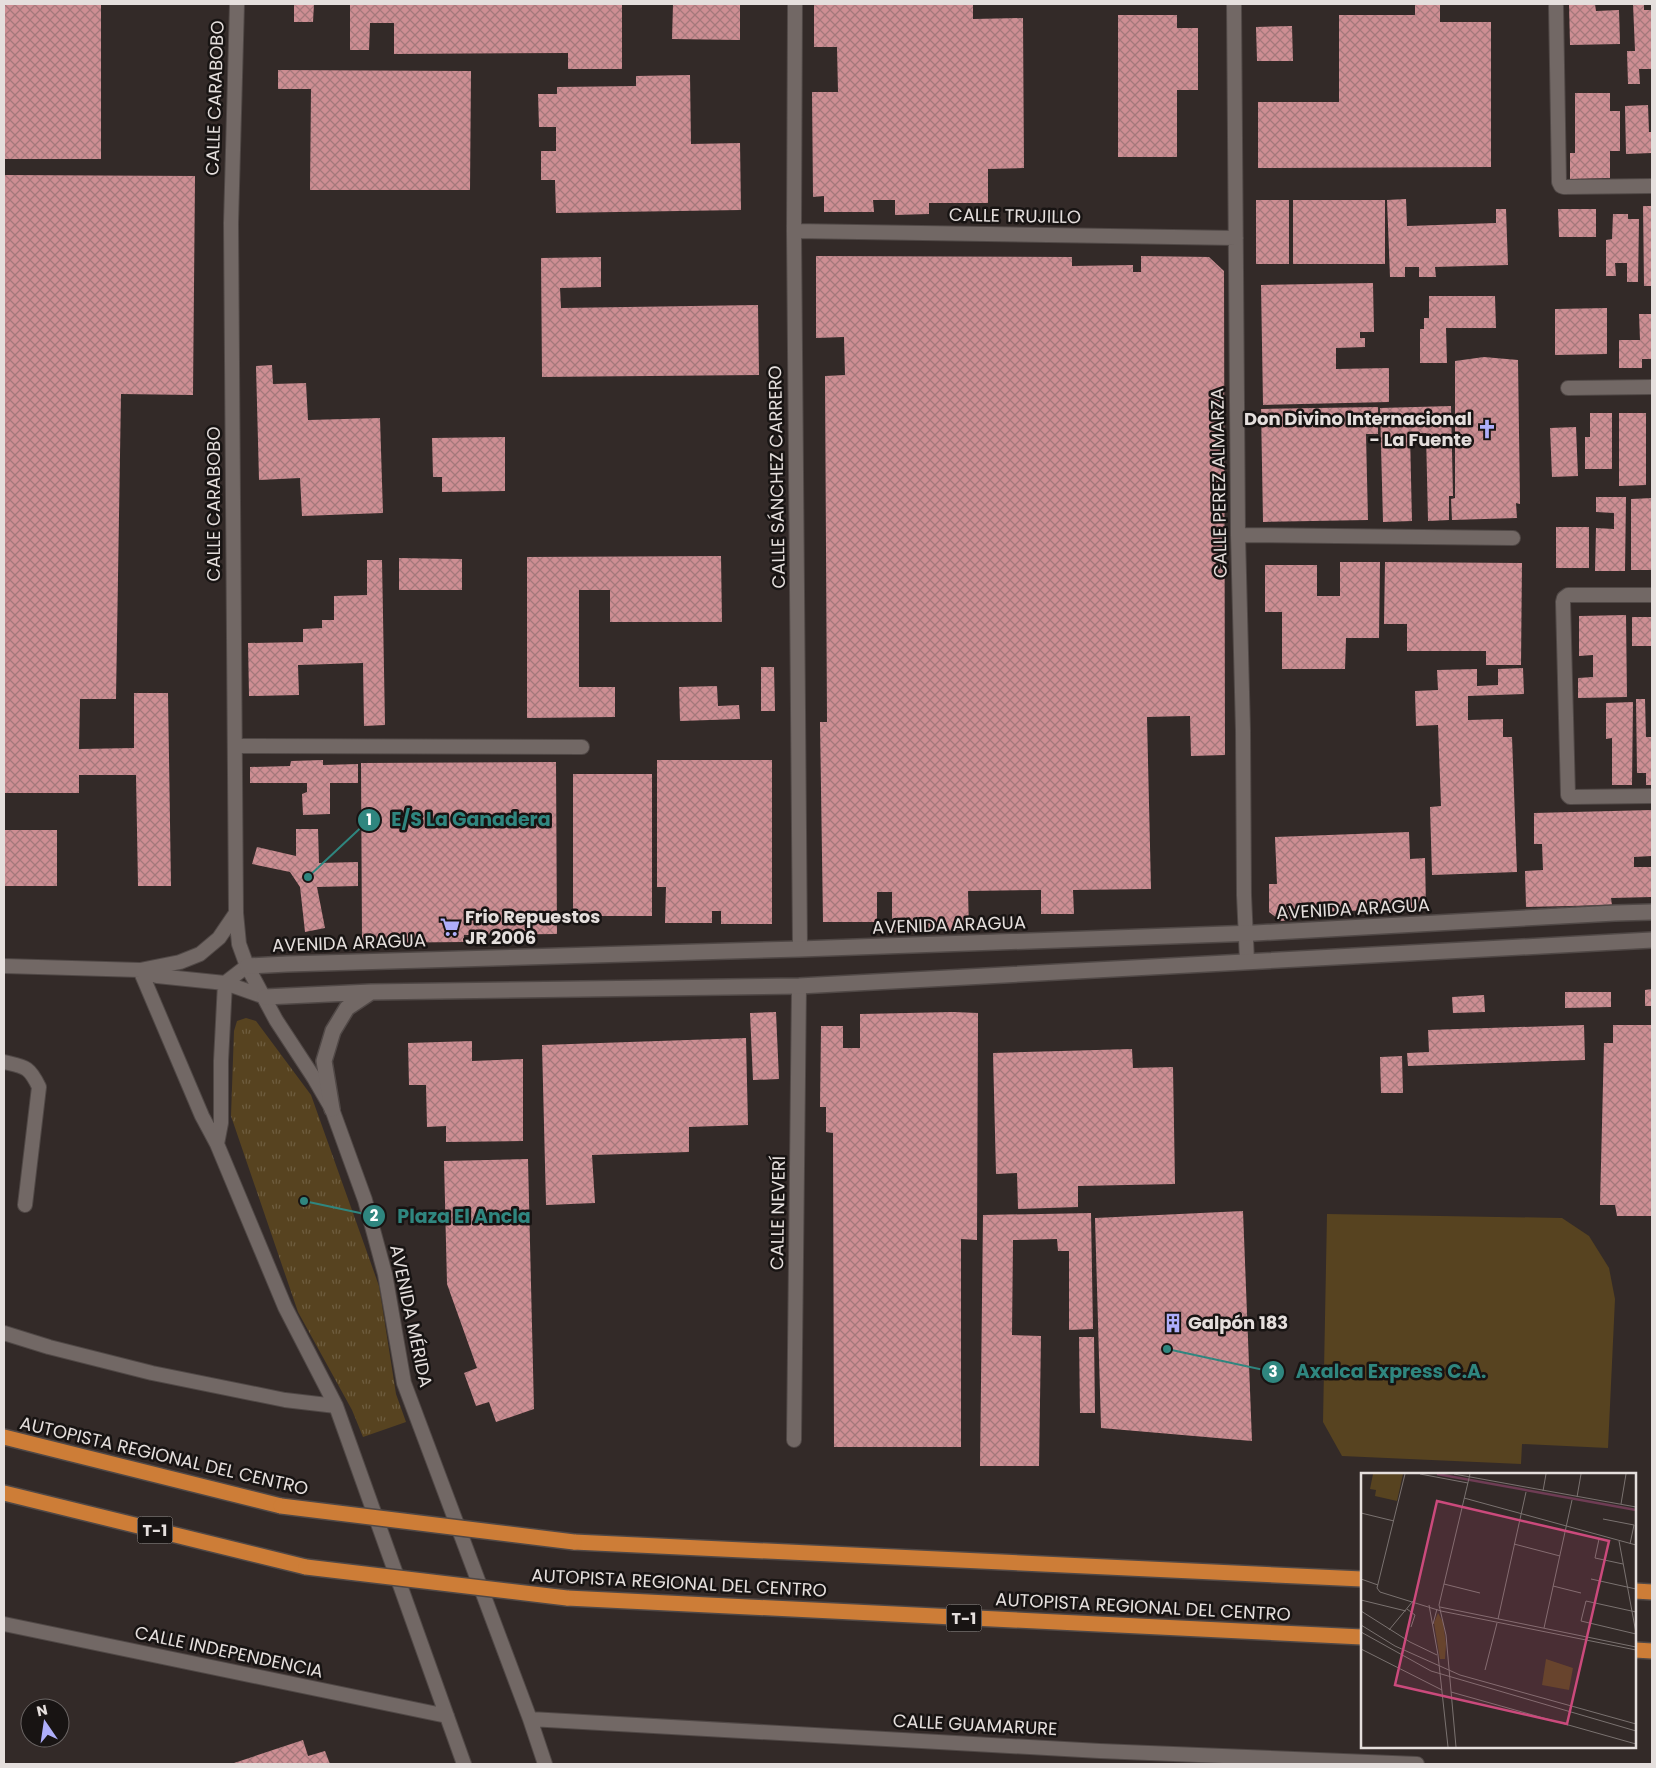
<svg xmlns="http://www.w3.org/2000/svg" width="1656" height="1768" viewBox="0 0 1656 1768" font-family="Poppins,sans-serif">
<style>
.green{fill:#574320}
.park{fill:url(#park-tufts)}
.building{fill:url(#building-cross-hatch)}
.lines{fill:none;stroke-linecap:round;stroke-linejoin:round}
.minor-casing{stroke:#504846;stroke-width:16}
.tertiary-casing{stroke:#504846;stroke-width:18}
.motorway-casing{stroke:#504846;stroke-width:18}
.minor{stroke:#726865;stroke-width:14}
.tertiary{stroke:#726865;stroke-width:15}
.motorway{stroke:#cd7d37;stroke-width:15}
.motorway-bridge-casing{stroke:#504846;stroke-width:18;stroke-linecap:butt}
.motorway-bridge{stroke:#cd7d37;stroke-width:15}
.labels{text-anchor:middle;stroke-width:5;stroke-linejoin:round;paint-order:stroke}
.shield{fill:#181413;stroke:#a8a2a0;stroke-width:1}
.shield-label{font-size:16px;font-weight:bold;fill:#e5dfdd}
.street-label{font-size:18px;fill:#e5dfdd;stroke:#181413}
.poi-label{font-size:18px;font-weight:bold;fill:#e5dfdd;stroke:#181413;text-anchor:start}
.inset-river{fill:none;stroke:#6e3c54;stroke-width:2.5}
.inset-road{fill:none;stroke:#7a7270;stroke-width:1}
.view{fill:#cb4a7c;fill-opacity:0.15;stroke:#cb4a7c;stroke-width:2.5}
.inset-edge{fill:none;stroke:#e5dfdd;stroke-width:2.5}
.leader{fill:none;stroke:#2f867f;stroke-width:2}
.callout-dot{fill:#2f867f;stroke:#181413;stroke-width:2}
.mark-label{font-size:15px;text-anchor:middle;font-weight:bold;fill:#fff}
.callout-label{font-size:19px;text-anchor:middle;font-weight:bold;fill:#2f867f;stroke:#181413;stroke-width:5;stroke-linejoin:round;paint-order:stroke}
</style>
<defs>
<pattern id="park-tufts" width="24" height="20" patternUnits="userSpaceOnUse" patternTransform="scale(1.25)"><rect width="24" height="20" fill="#574320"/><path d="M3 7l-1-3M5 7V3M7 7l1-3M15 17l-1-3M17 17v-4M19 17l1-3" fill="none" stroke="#6f5e40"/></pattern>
<pattern id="building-cross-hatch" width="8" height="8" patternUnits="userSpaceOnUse" patternTransform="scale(1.25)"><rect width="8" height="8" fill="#cd8e93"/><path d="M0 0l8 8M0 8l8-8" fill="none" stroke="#a4787b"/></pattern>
</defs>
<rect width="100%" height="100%" fill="#332a28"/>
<path class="green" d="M1327 1214 1562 1218 1589 1236 1609 1268 1615 1299 1608 1448 1522 1444 1521 1464 1342 1456 1323 1422Z"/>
<path class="park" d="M246 1018 256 1021 311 1095 379 1286 396 1394 406 1422 363 1437 352 1410 298 1312 231 1116 234 1031 237 1021Z"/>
<path class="building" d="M4 4H101V159H4Z
M294 4H314L313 22H294Z
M350 4H622V69H568V53L394 54V23H370L369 50H350Z
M673 4H740V40L672 39Z
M814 4H973V19L1023 18 1024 168 988 169V203H929V214L895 215V200H873L874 212H824V196L813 197 812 92H838L837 47H814Z
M1415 4H1440V22H1491V167L1258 168V102H1339V15H1415Z
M1569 4H1595L1596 11 1619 10 1620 44 1570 45Z
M1633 4H1644V10H1652V69H1639L1640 84H1628L1627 51H1635Z
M1118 15H1177V28H1198V90H1177V157H1118Z
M1292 26 1293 61H1257L1256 27Z
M278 70 471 71 470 190H310L311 89H278Z
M690 75 691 144 740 143 741 210 556 213 555 180H541V151H556V127H539L538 94H557V87L636 86V76Z
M1575 93H1610V111H1620V151H1610V178L1570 179V153H1575Z
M1648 105 1649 132H1652V153L1626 154 1625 106Z
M4 175 195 176 193 395 121 394 116 699H80L79 749 134 748V693H168L171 886H138L136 775H79V793H4Z
M1406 199 1407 226 1496 223V209H1506L1508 265 1435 267 1436 277H1419V267H1405V277H1390L1387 200Z
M1256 200H1289V264H1256Z
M1293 200H1385V264H1293Z
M1643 206H1652V286H1644Z
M1558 209H1596V237H1559Z
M1613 214H1628V219H1639L1638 282H1627V263H1615L1616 276H1606V240L1612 239Z
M816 256 1072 257V266L1133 265V272H1141V256L1209 257 1224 271 1225 755 1191 756 1190 716 1147 717 1151 889 1073 890 1074 914H1041V890L968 891 969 930 892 932V892H877V922H823L820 722H827L825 376 845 375 844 337 816 338Z
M601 257V287L560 288 561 308 758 305 759 375 542 377 541 258Z
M1373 283 1374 332H1360V338H1365V347L1336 348V369L1389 368V402L1263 405 1261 285Z
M1429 296H1495L1496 328H1446L1447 363H1420V329H1424V318H1429Z
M1607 308V354L1555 355V309Z
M1639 314H1652V359H1642V368H1619V340H1640Z
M1484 357 1518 360 1520 504 1516 503 1517 518 1452 520 1451 499 1455 498V361Z
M272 365 273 384 306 383 308 420 380 418 383 513 302 516 300 478 259 480 256 366Z
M1451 406 1453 496H1449V520L1428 521 1426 433 1410 434 1412 521 1383 522 1380 408Z
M1378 407V434H1366L1368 520 1263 522 1261 409Z
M1590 413H1612V469H1585V437H1590Z
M1619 413H1646V485L1619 486Z
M1576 427 1578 476 1552 477 1550 428Z
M505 437V491L442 492V477H433L432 438Z
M1596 497H1626L1625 571H1595L1596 528 1614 529V513L1596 512Z
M1652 498V570H1631V499Z
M1556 527H1589V568H1556Z
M721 556 722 622H610V590H579V687H615V717L527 718V557Z
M399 558 462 559V590H399Z
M367 560H382L385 725 364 726 363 663 298 665 299 695 249 696 248 643 303 642V629L322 628V620H334V596L367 595Z
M1340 562H1380L1379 638H1346L1345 669H1282V612H1265V565H1317V596H1340Z
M1385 562 1522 563 1521 665H1486V651H1407V624H1384Z
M1626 615 1627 697 1578 698V678L1593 677V655L1579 656V616Z
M1632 617H1652V646H1632Z
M761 667H774L775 711H761Z
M1523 668 1524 694 1468 696V720L1503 719V737H1512L1517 872 1432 875 1430 807 1441 806 1438 725 1416 726 1415 691 1438 690 1437 670 1477 669V686L1498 685V669Z
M717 686 718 706 739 705 740 719 680 721 679 687Z
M1636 699H1645L1646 737H1652V785H1646V773H1637Z
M1633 702 1632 785H1612V738L1606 739V703Z
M323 760V765L358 764V783H330V814L303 815 302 794 307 792V783H250V767L290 766 291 761Z
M657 760H772V924H721V911H712V923H665L666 887H657Z
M556 762 557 934 464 935V942L362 943 361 763Z
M573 774H652V916H573Z
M1652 810V856L1634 857V867H1652V897L1611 898 1612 905 1526 907 1525 871 1543 870 1542 844H1534V813Z
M296 829H318L319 863 358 862V886L317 887 325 928 305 932 300 887 290 872 252 864 257 847 296 856Z
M4 830H57V886H4Z
M1409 832 1410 859 1425 858 1426 908 1291 913 1292 920 1281 921 1269 912V884H1277L1275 837Z
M1652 989V1006H1645V990Z
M1565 992H1611V1007L1565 1008Z
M1484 995 1485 1012 1453 1013 1452 997Z
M776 1012 779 1079 753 1080 750 1013Z
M953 1012 978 1013 977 1240 961 1239V1447H834L833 1133 826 1132V1107H820L821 1026H843V1048H860V1014Z
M1584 1025 1585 1060 1408 1066 1407 1053 1429 1052 1428 1030Z
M1613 1025H1652V1216H1617L1615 1205H1600L1604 1043H1613Z
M746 1038 748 1125 689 1127V1152L592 1155 595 1203 546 1205 542 1045Z
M472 1041V1061L523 1059V1141L446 1142V1126L427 1127 426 1085H409L408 1043Z
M1132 1049 1133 1068 1173 1067 1175 1184 1078 1186V1207L1018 1209 1017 1173 996 1174 993 1053Z
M1402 1056 1403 1093H1381L1380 1057Z
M528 1159 534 1409 496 1422 489 1402 476 1406 464 1373 477 1368 447 1284 444 1161Z
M1243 1211 1252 1441 1101 1428 1095 1218Z
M1091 1213 1093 1329 1069 1330V1251H1058L1057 1239 1013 1240 1012 1335 1041 1336 1039 1466H980L983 1215Z
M1079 1337H1094L1095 1413H1080Z
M303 1740 308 1756 325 1751 330 1764H231Z"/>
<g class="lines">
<defs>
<path id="minor" d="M237 4 231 223 236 913 239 944 247 966 276 1020 314 1078 332 1109 365 1200 385 1274 404 1383 530 1719 545 1764
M795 4 794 231 800 949
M1234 4 1238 535 1243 731 1244 895 1247 961
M1556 6 1559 182 1561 186 1564 187 1652 186
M794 231 1236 238
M1568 388 1652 387
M1238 535 1513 538
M1652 595H1568L1564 598 1563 602 1568 795 1570 797 1652 796
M235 746 582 747
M4 966 140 970 180 962 200 954 219 938 236 913
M140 970 202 1116 217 1144 285 1307 336 1406 464 1764
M144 971 157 976 225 983 265 997
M225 983 247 966
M4 1062C25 1067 29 1066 39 1087L25 1205
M217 1144 221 1123V1061L225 983
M4 1333 49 1347 152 1373 285 1400 336 1406
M794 1440 799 986
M4 1624 447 1716
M530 1719 1100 1751 1417 1764"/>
<path id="tertiary" d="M247 966 287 964 800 949 1255 933 1615 913 1652 912
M265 997 371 992 799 986 1652 940
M332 1109 324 1061 333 1031 347 1008 371 992"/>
<path id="motorway" d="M4 1437 281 1506
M4 1493 306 1567
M574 1542 1362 1579
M1635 1591 1652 1592
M567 1598 1362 1637
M1635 1650 1652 1651"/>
</defs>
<use href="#minor" class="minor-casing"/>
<use href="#tertiary" class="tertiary-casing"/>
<use href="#motorway" class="motorway-casing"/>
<use href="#minor" class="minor"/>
<use href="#tertiary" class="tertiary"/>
<use href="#motorway" class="motorway"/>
<defs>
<path id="motorway-bridge" d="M281 1506 574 1542
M306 1567 567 1598"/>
</defs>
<use href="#motorway-bridge" class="motorway-bridge-casing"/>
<use href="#motorway-bridge" class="motorway-bridge"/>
</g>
<defs>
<symbol id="church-bare" viewBox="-9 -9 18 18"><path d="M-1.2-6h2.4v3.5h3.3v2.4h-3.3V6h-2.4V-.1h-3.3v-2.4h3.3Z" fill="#aeaefa" stroke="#181413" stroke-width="2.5" paint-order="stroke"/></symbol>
<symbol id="supermarket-bare" viewBox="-9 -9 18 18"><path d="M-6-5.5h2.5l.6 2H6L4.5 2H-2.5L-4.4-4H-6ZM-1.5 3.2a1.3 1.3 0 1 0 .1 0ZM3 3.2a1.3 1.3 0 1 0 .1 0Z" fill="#aeaefa" stroke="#181413" stroke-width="2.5" paint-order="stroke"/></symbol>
<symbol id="building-bare" viewBox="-9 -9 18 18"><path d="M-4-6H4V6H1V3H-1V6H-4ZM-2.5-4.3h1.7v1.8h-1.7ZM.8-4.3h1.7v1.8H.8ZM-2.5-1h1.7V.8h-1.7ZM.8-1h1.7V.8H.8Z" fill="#aeaefa" stroke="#181413" stroke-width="2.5" paint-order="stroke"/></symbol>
</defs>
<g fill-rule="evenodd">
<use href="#church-bare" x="1473" y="415" width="28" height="28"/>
<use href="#supermarket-bare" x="436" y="913" width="28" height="28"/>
<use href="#building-bare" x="1159" y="1309" width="28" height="28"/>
</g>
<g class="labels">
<g class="shield">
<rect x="137.5" y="1516.5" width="35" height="27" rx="4"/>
<rect x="946.5" y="1604.5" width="35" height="27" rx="4"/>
</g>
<g class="shield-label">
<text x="155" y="1536">T-1</text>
<text x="964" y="1624">T-1</text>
</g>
<g class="street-label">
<text transform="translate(215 98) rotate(-88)" y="6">CALLE CARABOBO</text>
<text transform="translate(1015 216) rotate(1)" y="6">CALLE TRUJILLO</text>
<text transform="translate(777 477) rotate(-91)" y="6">CALLE SÁNCHEZ CARRERO</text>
<text transform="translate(1219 483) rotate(-91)" y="6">CALLE PEREZ ALMARZA</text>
<text transform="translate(214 504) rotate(-90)" y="6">CALLE CARABOBO</text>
<text transform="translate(1353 909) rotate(-3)" y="6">AVENIDA ARAGUA</text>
<text transform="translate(949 925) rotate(-2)" y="6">AVENIDA ARAGUA</text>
<text transform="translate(349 943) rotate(-2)" y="6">AVENIDA ARAGUA</text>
<text transform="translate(778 1213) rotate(-89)" y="6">CALLE NEVERÍ</text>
<text transform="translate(411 1316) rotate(78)" y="6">AVENIDA MÉRIDA</text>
<text transform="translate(164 1456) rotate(13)" y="6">AUTOPISTA REGIONAL DEL CENTRO</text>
<text transform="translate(679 1583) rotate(3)" y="6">AUTOPISTA REGIONAL DEL CENTRO</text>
<text transform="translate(1143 1607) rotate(3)" y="6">AUTOPISTA REGIONAL DEL CENTRO</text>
<text transform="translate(229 1652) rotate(12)" y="6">CALLE INDEPENDENCIA</text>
<text transform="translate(975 1725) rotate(3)" y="6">CALLE GUAMARURE</text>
</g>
<g class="poi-label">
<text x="1472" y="425" text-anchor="end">Don Divino Internacional<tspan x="1472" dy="21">- La Fuente</tspan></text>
<text x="465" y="923">Frio Repuestos<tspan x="465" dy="21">JR 2006</tspan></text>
<text x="1188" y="1329">Galpón 183</text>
</g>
</g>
<g transform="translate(1361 1473)">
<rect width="275" height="275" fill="#332a28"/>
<path d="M12 1H42L36 28 14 23 15 17 9 16ZM185 186 212 195 208 217 181 212Z" fill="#574320"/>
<path d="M77 140 82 149 85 171 84 186H79L73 150Z" fill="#574320"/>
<path class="inset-river" d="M76 1 275 37"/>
<path class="inset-road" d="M44 1 16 115 19 119 80 138 275 177M59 1 107 10M93 1 275 34M182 18 185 1M216 24 220 1M103 25 275 72M260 31 265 1M0 40 33 48M242 46 273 52 269 71M238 66 234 85 262 91M258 68 275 160M153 71 199 83M0 106 17 112M230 106 275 116M83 111 119 120M192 113 220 120M0 127 45 138M68 132 77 182 87 274M79 134 275 174M46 136 54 142 50 154M0 138 49 169 76 182M275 139 225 128 220 148 275 161M137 146 165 19M72 151 76 136M0 152 34 173 99 202 275 251M183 155 211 27M28 157 52 128M0 159 70 198 275 258M0 176 81 217M124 197 136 150M90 219 275 271M95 274 85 162 78 132 109 1"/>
<path class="view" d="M76 28 248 68 206 251 34 212Z"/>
<rect width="275" height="275" class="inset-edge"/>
</g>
<path class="leader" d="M308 877L369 820M304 1201L374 1216M1167 1349L1273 1372"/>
<g class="callout-dot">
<circle cx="308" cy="877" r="5"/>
<circle cx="304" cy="1201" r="5"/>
<circle cx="1167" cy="1349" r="5"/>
<circle cx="369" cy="820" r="12"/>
<circle cx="374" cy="1216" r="12"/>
<circle cx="1273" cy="1372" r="12"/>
</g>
<g class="mark-label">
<text x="369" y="825">1</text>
<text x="374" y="1221">2</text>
<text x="1273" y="1377">3</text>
</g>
<g class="callout-label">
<text x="471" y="826">E/S La Ganadera</text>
<text x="464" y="1223">Plaza El Ancla</text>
<text x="1391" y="1378">Axalca Express C.A.</text>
</g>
<rect width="1656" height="1768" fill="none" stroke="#e5dfdd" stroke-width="10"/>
<g transform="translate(45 1723) rotate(347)"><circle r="24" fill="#181413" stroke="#6a6564"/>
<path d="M0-4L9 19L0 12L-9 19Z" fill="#aeaefa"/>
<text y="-8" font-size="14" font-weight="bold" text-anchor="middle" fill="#e5dfdd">N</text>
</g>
</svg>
